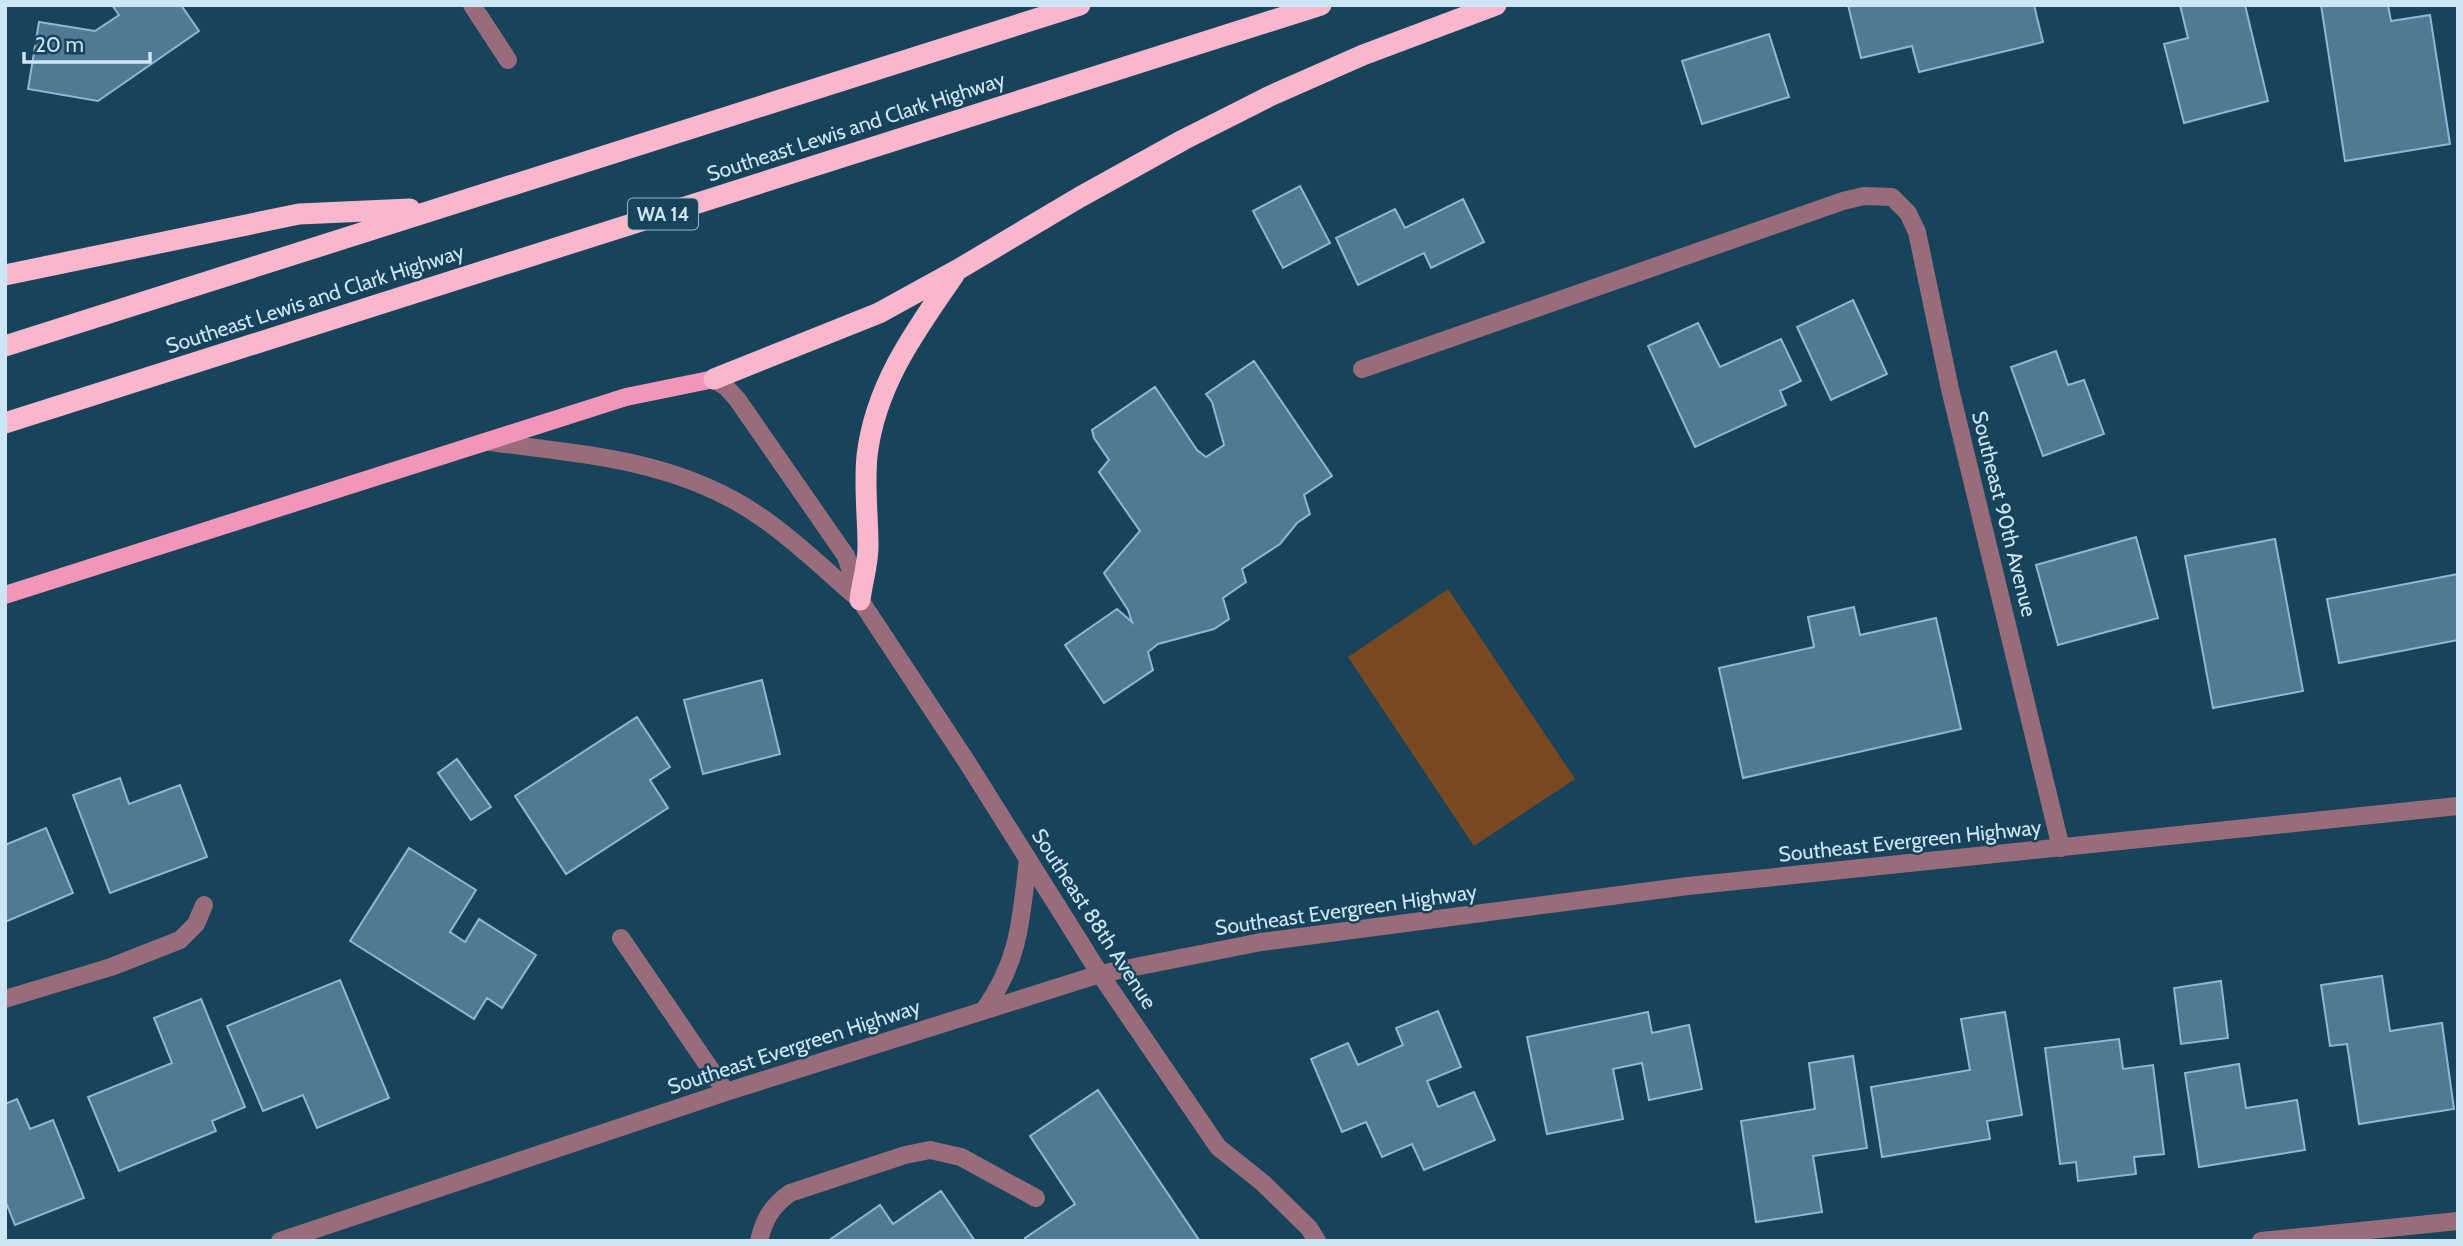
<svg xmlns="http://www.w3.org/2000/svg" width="2463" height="1246" viewBox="0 0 2463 1246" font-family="Cabin,sans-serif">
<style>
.grass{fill:#794821}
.building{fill:#4f7a94;stroke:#8bb8d4;stroke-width:2}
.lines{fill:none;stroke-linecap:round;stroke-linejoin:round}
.minor{stroke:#996c7c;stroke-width:18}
.major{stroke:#f196b8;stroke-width:18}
.highway{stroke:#f9b7ce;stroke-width:21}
.labels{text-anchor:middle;stroke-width:5;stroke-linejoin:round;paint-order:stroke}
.shield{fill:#17435b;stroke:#97b4c5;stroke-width:2}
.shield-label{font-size:19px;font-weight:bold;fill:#cee5f3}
.street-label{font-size:21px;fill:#cee5f3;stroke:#17435b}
</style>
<rect width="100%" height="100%" fill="#17435b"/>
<path class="grass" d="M1448 589 1575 779 1474 846 1348 657Z"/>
<path class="building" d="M112 5H181L199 31 98 101 28 89 39 22 95 31 119 15Z
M1848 5H2034L2043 42 1919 72 1912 46 1861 58Z
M2180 5H2245L2268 101 2184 123 2164 44 2188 38Z
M2321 5H2388L2391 21 2430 15 2450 144 2345 161Z
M1769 34 1789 97 1702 124 1682 61Z
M1300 186 1330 243 1283 268 1253 211Z
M1463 199 1484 242 1431 268 1424 253 1358 285 1336 238 1395 209 1405 228Z
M1853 300 1887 374 1831 400 1797 327Z
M1698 323 1720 367 1781 339 1801 381 1780 391 1786 405 1695 447 1648 346Z
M2056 351 2068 385 2084 380 2104 434 2043 456 2011 367Z
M1254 361 1332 476 1304 495 1310 514 1297 523 1280 544 1242 569 1246 582 1223 598 1229 619 1214 629 1158 644 1148 652 1153 670 1104 703 1065 645 1117 609 1132 622 1128 610 1104 573 1140 531 1099 472 1109 460 1094 438 1092 430 1155 387 1197 450 1206 457 1224 445 1212 402 1206 394Z
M2136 537 2158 618 2058 645 2036 565Z
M2275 539 2303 691 2213 708 2185 556Z
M2458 574V640L2339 663 2327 599Z
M1854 607 1860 635 1936 618 1961 729 1743 778 1719 668 1814 647 1808 617Z
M762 680 780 754 703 774 684 700Z
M637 717 670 767 650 780 668 808 566 874 515 796Z
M457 759 491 807 471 820 438 773Z
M120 778 129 804 180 785 207 857 110 893 73 795Z
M46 828 73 893 5 922V845Z
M409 848 476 890 450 932 465 942 479 919 536 955 502 1008 487 998 474 1019 350 941Z
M2382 976 2390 1031 2442 1023 2454 1109 2359 1124 2347 1044 2330 1046 2321 985Z
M340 980 389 1098 317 1128 303 1095 263 1111 227 1026Z
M2221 981 2228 1038 2181 1044 2174 988Z
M201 999 245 1107 212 1121 216 1131 119 1171 88 1097 172 1063 154 1018Z
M1438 1011 1461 1067 1427 1081 1438 1107 1474 1092 1495 1140 1424 1170 1412 1144 1382 1157 1366 1122 1342 1132 1311 1059 1348 1043 1358 1065 1403 1045 1396 1028Z
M1648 1012 1652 1033 1689 1025 1702 1089 1649 1100 1642 1063 1613 1069 1623 1119 1547 1134 1527 1037Z
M2005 1012 2022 1115 1987 1121 1990 1139 1882 1157 1871 1087 1970 1070 1961 1019Z
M2119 1039 2123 1069 2153 1065 2164 1154 2134 1157 2136 1174 2078 1181 2076 1162 2060 1164 2045 1048Z
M1853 1056 1867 1148 1813 1156 1822 1212 1756 1222 1741 1121 1815 1109 1809 1063Z
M2239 1064 2246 1108 2297 1100 2305 1150 2199 1167 2185 1073Z
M1098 1090 1199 1240 1198 1241H1027L1025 1238 1075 1204 1030 1136Z
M17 1099 30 1129 53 1120 84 1198 15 1225 5 1200V1104Z
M941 1191 975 1241H828L880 1205 893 1224Z"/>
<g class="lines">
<path class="minor" d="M472 5 508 60
M1362 369 1843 201 1864 196 1892 197 1908 213 1917 232 1950 389 2061 848
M714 379 726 387 737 399 846 556 860 600 965 759 1100 974 1218 1147 1263 1183 1309 1228 1317 1241
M491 442C587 455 679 460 761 517 796 541 827 572 860 600
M621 938 726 1092
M5 999 111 967 180 940 196 924 204 905
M984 1010C1020 960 1021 919 1028 859
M280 1241 726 1092 1100 974 1261 942 1688 886 2458 806
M759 1241C764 1219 772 1206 790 1193L905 1155 930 1150 961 1157 1036 1198
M2261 1241 2458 1221"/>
<path class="major" d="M5 595 626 397 714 379"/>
<path class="highway" d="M5 275 299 214 410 209
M5 346 1080 5
M714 379 879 313 959 269 1080 197 1183 140 1270 96 1363 55 1496 5
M5 423 1321 5
M860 600C862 583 868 564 868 547 868 516 864 487 867 456 875 386 915 331 954 275"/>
</g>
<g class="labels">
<rect class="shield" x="628" y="198.5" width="70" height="31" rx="5"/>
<g class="shield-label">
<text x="663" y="221">WA 14</text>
</g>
<g class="street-label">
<text transform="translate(856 127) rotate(-18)" y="7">Southeast Lewis and Clark Highway</text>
<text transform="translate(315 299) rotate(-18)" y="7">Southeast Lewis and Clark Highway</text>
<text transform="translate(2004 514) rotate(76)" y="7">Southeast 90th Avenue</text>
<text transform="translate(1910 841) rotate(-6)" y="7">Southeast Evergreen Highway</text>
<text transform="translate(1346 910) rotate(-8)" y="7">Southeast Evergreen Highway</text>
<text transform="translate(1094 919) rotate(57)" y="7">Southeast 88th Avenue</text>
<text transform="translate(794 1047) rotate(-18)" y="7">Southeast Evergreen Highway</text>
</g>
</g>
<rect width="2463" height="1246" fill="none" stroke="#cee5f3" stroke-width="14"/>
<path d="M24 52v10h126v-10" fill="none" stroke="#cee5f3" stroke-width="3.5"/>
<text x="35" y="52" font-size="21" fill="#cee5f3" stroke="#17435b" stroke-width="5" paint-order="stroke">20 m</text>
</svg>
